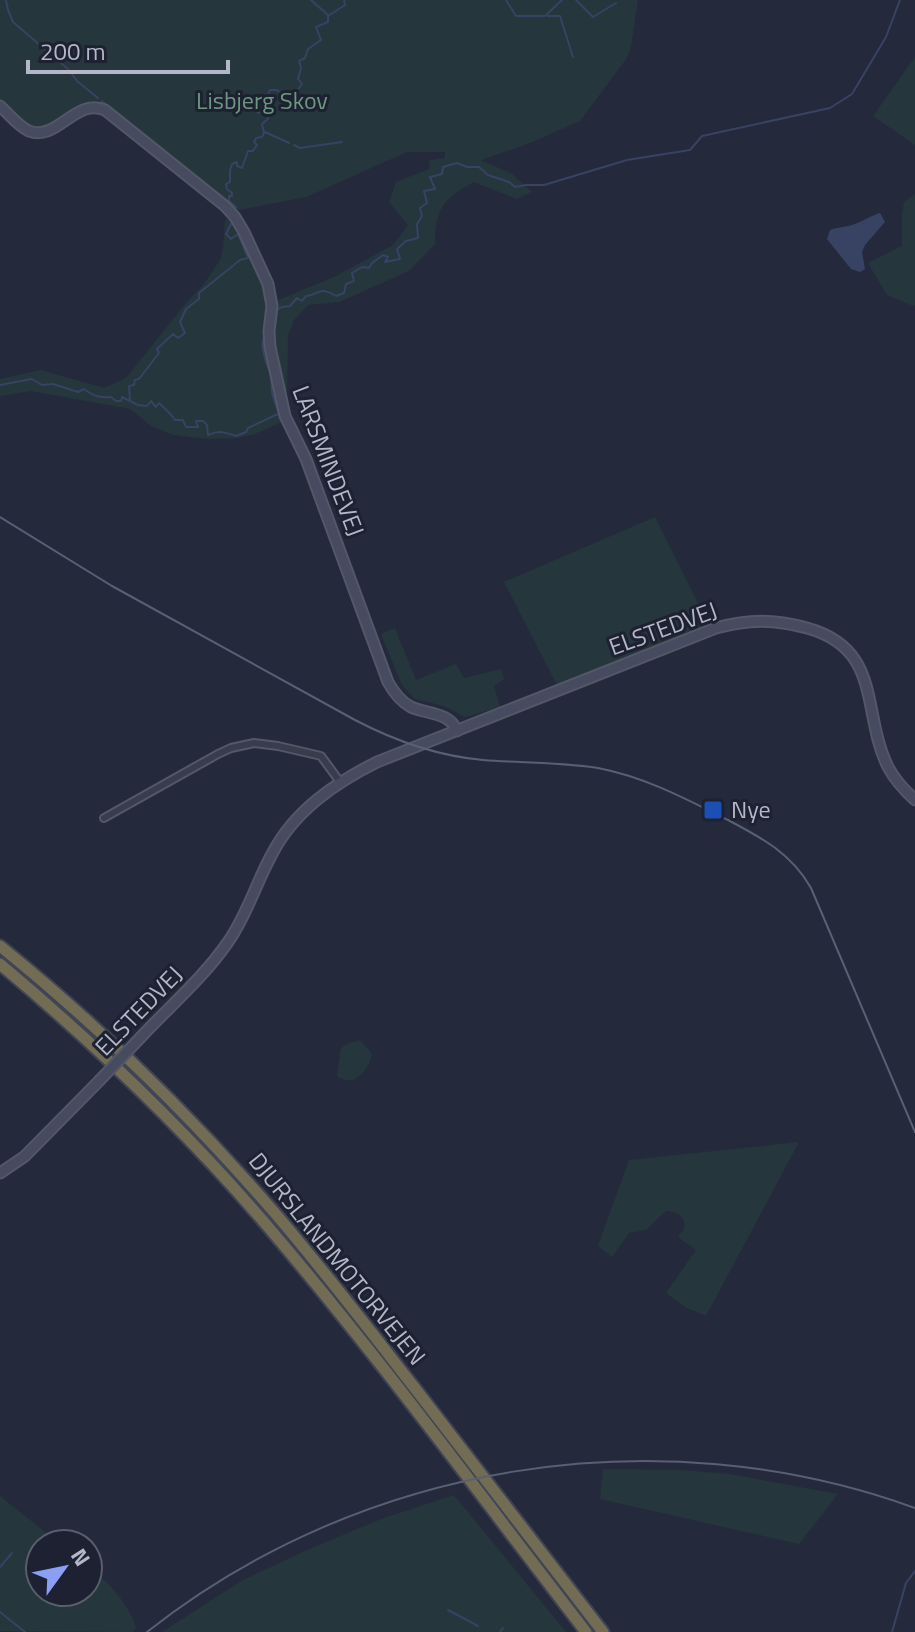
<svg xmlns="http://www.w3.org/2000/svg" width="915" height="1632" viewBox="0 0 915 1632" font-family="'Titillium Web',sans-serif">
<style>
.green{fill:#26363d}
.water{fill:#384263}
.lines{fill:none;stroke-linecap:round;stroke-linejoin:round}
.stream{stroke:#384263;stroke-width:2}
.street-casing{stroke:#535767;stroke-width:10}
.secondary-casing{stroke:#535767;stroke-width:13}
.highway-casing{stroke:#404454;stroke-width:15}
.street{stroke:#383c4c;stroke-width:6}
.secondary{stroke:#464b5f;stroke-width:9}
.highway{stroke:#726c55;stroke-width:11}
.tram{stroke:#5a6073;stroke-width:2}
.secondary-bridge-casing{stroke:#535767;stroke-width:13;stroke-linecap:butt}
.secondary-bridge{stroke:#464b5f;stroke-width:9}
.transit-dot{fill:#1a4fb4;stroke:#1d2131;stroke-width:3}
.labels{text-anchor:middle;stroke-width:6;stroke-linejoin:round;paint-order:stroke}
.park-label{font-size:24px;fill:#6b987e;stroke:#1d2131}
.street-label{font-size:24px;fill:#b3b7c8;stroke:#1d2131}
.poi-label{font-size:24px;fill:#b3b7c8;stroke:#1d2131;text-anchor:start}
</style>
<rect width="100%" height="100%" fill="#242a3c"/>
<path class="green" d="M0 0H638L631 47 627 58 580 121 530 143 481 160 512 174 532 192 517 199 474 182C443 199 435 209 435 244L409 271 339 302 308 305 294 320 288 336 287 396 282 397 272 331 276 301 334 277 393 245 408 225 389 202 396 182 429 169 430 160 445 158V152H407L306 197 234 211 107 107 90 101 43 127 27 125 0 100Z
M915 57V145L873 116Z
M915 194V305L913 306 887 295 868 263 902 246V214L904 202Z
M231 217 252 254 254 264 256 266 268 296 269 309 265 338 284 421 255 434 237 438 207 439 173 435 151 426 130 409 31 391 0 396V379L41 370 104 388 126 378 186 303 204 284 220 260 223 248 225 220Z
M655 517 709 625 558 687 504 582Z
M395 628 416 680 456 664 464 678 501 669 504 679 494 686 500 707 465 717 444 706 415 699 402 685 381 634Z
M360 1040 372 1054C368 1070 355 1089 337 1076L341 1048 349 1043Z
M799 1142 706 1316 687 1308 666 1293 696 1250 678 1237C680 1234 683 1231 684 1228 687 1217 675 1210 666 1211L646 1230 629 1233 612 1257 598 1246 629 1160Z
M603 1469 680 1470 730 1474 838 1494 799 1544 600 1499Z
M454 1495 566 1632H162L243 1580 307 1550 381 1519Z
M0 1496 60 1544H40V1592H88V1566C109 1583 128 1602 136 1628L133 1632 0 1631Z"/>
<path class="water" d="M880 213 885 222 865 245 862 252 865 269 860 272 851 269 827 239 830 230C838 227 845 227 852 225 862 222 870 216 880 213Z"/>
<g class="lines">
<path class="stream" d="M6 0 8 10 13 22 69 70 77 81 98 98
M311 0 328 15
M506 0 516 16H545L562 0
M576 0 593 17 616 3
M548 16H560L573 57
M102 101 169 155
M265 132 289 143
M294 145 300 148 342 142
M236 207 229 201V196H232V193L227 189 226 184 230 182V170L232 164 237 162V166L242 168 248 151H253L257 145 254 142 256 138 262 137 264 133 262 124 268 119 267 114 264 111 258 113 256 108 261 100 268 95 270 90H277L285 96 288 93 296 92 302 84 298 79 301 68 299 61 305 58 308 49 321 40 316 27 328 22V16L345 5 344 0
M274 333 277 310 282 307 290 306 297 298 302 301 306 296C321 294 318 286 336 296L344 293 346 284 354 281 352 273 362 267 369 268 372 263 383 255 388 257 385 262 400 259 397 249 406 241 418 238 417 224 422 216 420 208 427 203 424 191 435 189 430 177 442 174 443 167 457 163 467 167H479L488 175 509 182 515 187 526 185H544L627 160 690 150 702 136 830 108 852 94 886 37 900 0
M263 340C261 351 266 363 270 372 272 378 271 385 272 392 273 398 276 405 278 411
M0 385 32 379 42 385 53 384 78 392 84 389C93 396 100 398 111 397L116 401H121L122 397 138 405 147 406 151 401 156 407 159 403C164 408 171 413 175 420H183L186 427H198L196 421H203L207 425 208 435C219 430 225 432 236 436L246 432 248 428 280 413
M130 401 129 386 134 385 135 380 139 379 159 353 157 349 173 334 178 338 185 333 180 322 186 309 199 299V293L240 260 248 258 238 234 231 239 226 234 232 222
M0 1567 12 1553
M448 1610 478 1626
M0 1612 25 1632
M500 1632 503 1628
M892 1632 906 1583 915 1571"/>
<defs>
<path id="street" d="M104 818 218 754 231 748 254 743 278 746 321 756 340 782"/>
<path id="secondary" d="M0 106C9 114 18 126 29 131 57 142 76 97 105 110L225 206 235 217 244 232 268 284 272 306 269 331 270 347 285 416 306 459 388 682C394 693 400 701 411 707 426 714 450 712 457 731
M141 1037C170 1006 204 977 228 942 247 915 256 883 272 854 294 811 335 783 377 762L716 628C749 619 774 619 807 628 883 649 861 712 888 767 895 780 904 790 915 800
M0 1173 25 1156 99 1081"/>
<path id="highway" d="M0 946C99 1026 191 1116 274 1212 323 1269 368 1328 414 1387 477 1469 540 1550 603 1632
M0 964C94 1043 184 1129 264 1222 377 1354 480 1495 586 1632"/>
</defs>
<use href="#street" class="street-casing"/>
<use href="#secondary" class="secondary-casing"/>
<use href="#highway" class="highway-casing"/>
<use href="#street" class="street"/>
<use href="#secondary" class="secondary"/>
<use href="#highway" class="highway"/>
<path class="tram" d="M0 517 112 586 355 720C395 741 438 756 483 760 521 763 560 762 598 768 645 777 686 799 728 820 762 838 791 853 811 888L915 1132
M147 1632C362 1462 658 1415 915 1508"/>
<defs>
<path id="secondary-bridge" d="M99 1081 141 1037"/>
</defs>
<use href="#secondary-bridge" class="secondary-bridge-casing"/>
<use href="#secondary-bridge" class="secondary-bridge"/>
</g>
<rect class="transit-dot" x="703" y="800" width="20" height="20" rx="4"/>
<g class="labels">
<g class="park-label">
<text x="262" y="109">Lisbjerg Skov</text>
</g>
<g class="street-label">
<text transform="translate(328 461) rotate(69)" y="8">LARSMINDEVEJ</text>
<text transform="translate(663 629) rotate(-20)" y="8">ELSTEDVEJ</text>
<text transform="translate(139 1011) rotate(-46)" y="8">ELSTEDVEJ</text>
<text transform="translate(337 1259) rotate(51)" y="8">DJURSLANDMOTORVEJEN</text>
</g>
<g class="poi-label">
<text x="731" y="818">Nye</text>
</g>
</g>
<g transform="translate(64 1568) rotate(57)"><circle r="38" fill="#1d2131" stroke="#595d6d" stroke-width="2"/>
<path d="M0-6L14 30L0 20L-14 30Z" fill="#8ba0f5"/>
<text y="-12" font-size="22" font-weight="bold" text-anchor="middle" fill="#b3b7c8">N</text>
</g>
<path d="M28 60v12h200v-12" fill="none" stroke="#b3b7c8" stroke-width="4"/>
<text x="40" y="60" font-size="24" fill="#b3b7c8" stroke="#1d2131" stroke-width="6" paint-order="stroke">200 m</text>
</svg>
